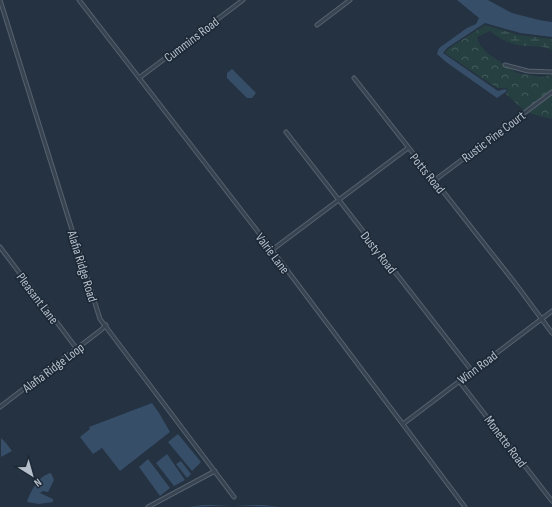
<svg xmlns="http://www.w3.org/2000/svg" width="552" height="507" viewBox="0 0 552 507" font-family="'Sofia Sans Condensed',sans-serif">
<style>
.forest{fill:url(#forest-crowns)}
.wetland{fill:url(#wetland-marsh)}
.water{fill:#374e69}
.lines{fill:none;stroke-linecap:round;stroke-linejoin:round}
.minor-casing{stroke:#56626e;stroke-width:5}
.minor{stroke:#384451;stroke-width:3}
.labels{text-anchor:middle;stroke-width:3.5;stroke-linejoin:round;paint-order:stroke}
.street-label{font-size:13px;fill:#b5bfcb;stroke:#1d2936}
</style>
<defs>
<pattern id="forest-crowns" width="20" height="18" patternUnits="userSpaceOnUse"><rect width="20" height="18" fill="#264042"/><path d="M2 6a3 3 0 1 1 6 0M12 15a3 3 0 1 1 6 0" fill="none" stroke="#435a5c"/></pattern>
<pattern id="wetland-marsh" width="20" height="14" patternUnits="userSpaceOnUse"><rect width="20" height="14" fill="#264042"/><path d="M1 5h8M5 5V1M11 12h8M15 12V8" fill="none" stroke="#435a5c"/></pattern>
</defs>
<rect width="100%" height="100%" fill="#243241"/>
<path class="forest" d="M485 25 490 31 477 37 480 45 487 53 517 73 542 77 552 75V119C525 114 525 111 506 94L508 91 506 88H497L445 53 448 49Z"/>
<path class="wetland" d="M485 25 519 35 552 39V50C542 45 534 47 524 46 510 45 492 36 485 25Z"/>
<path class="water" d="M457 0H488L512 13 539 20 552 22V37L520 33 485 23 447 48 443 53 498 91 505 89 507 91 497 98 446 62 437 54 439 48 467 28 476 24 479 18Z
M232 69 256 93 252 98H247L227 78V73Z
M152 403 159 413 170 432 120 471 102 448 93 454 80 437 90 429 89 427Z
M178 434 201 462 192 471 168 442Z
M1 438 6 443 12 451 1 457Z
M167 454 185 480 174 486 156 463Z
M148 459 170 488 160 496 139 467Z
M181 461 191 474 187 478 176 464Z
M51 473 54 480 48 492 43 491 40 493 53 499V502L39 504 27 502C30 492 39 475 51 473Z
M202 505H263L280 507 233 505 188 507Z"/>
<g class="lines">
<defs>
<path id="minor" d="M0 0 100 319 234 497
M79 0 272 250 465 507
M317 25 350 0
M505 65 528 71 552 72
M139 78 243 0
M354 78 515 283 552 333
M286 132 472 371
M435 180 552 92
M0 247 77 349
M272 250 408 148
M459 381 552 501
M0 407 101 330 106 325
M403 424 552 311
M148 507 215 471"/>
</defs>
<use href="#minor" class="minor-casing"/>
<use href="#minor" class="minor"/>
</g>
<g class="labels">
<g class="street-label">
<text transform="translate(191 39) rotate(-37)" y="5">Cummins Road</text>
<text transform="translate(493 136) rotate(-37)" y="5">Rustic Pine Court</text>
<text transform="translate(428 173) rotate(51)" y="5">Potts Road</text>
<text transform="translate(379 252) rotate(52)" y="5">Dusty Road</text>
<text transform="translate(273 253) rotate(53)" y="5">Valrie Lane</text>
<text transform="translate(83 266) rotate(73)" y="5">Alafia Ridge Road</text>
<text transform="translate(38 298) rotate(53)" y="5">Pleasant Lane</text>
<text transform="translate(53 367) rotate(-37)" y="5">Alafia Ridge Loop</text>
<text transform="translate(477 367) rotate(-37)" y="5">Winn Road</text>
<text transform="translate(506 441) rotate(53)" y="5">Monette Road</text>
</g>
</g>
<g transform="translate(32 475) rotate(143)" stroke="#1d2936" stroke-width="3" paint-order="stroke">
<path d="M0-3L7 15L0 10L-7 15Z" fill="#b5bfcb"/>
<text y="-6" font-size="11" font-weight="bold" text-anchor="middle" fill="#b5bfcb">N</text>
</g>
</svg>
